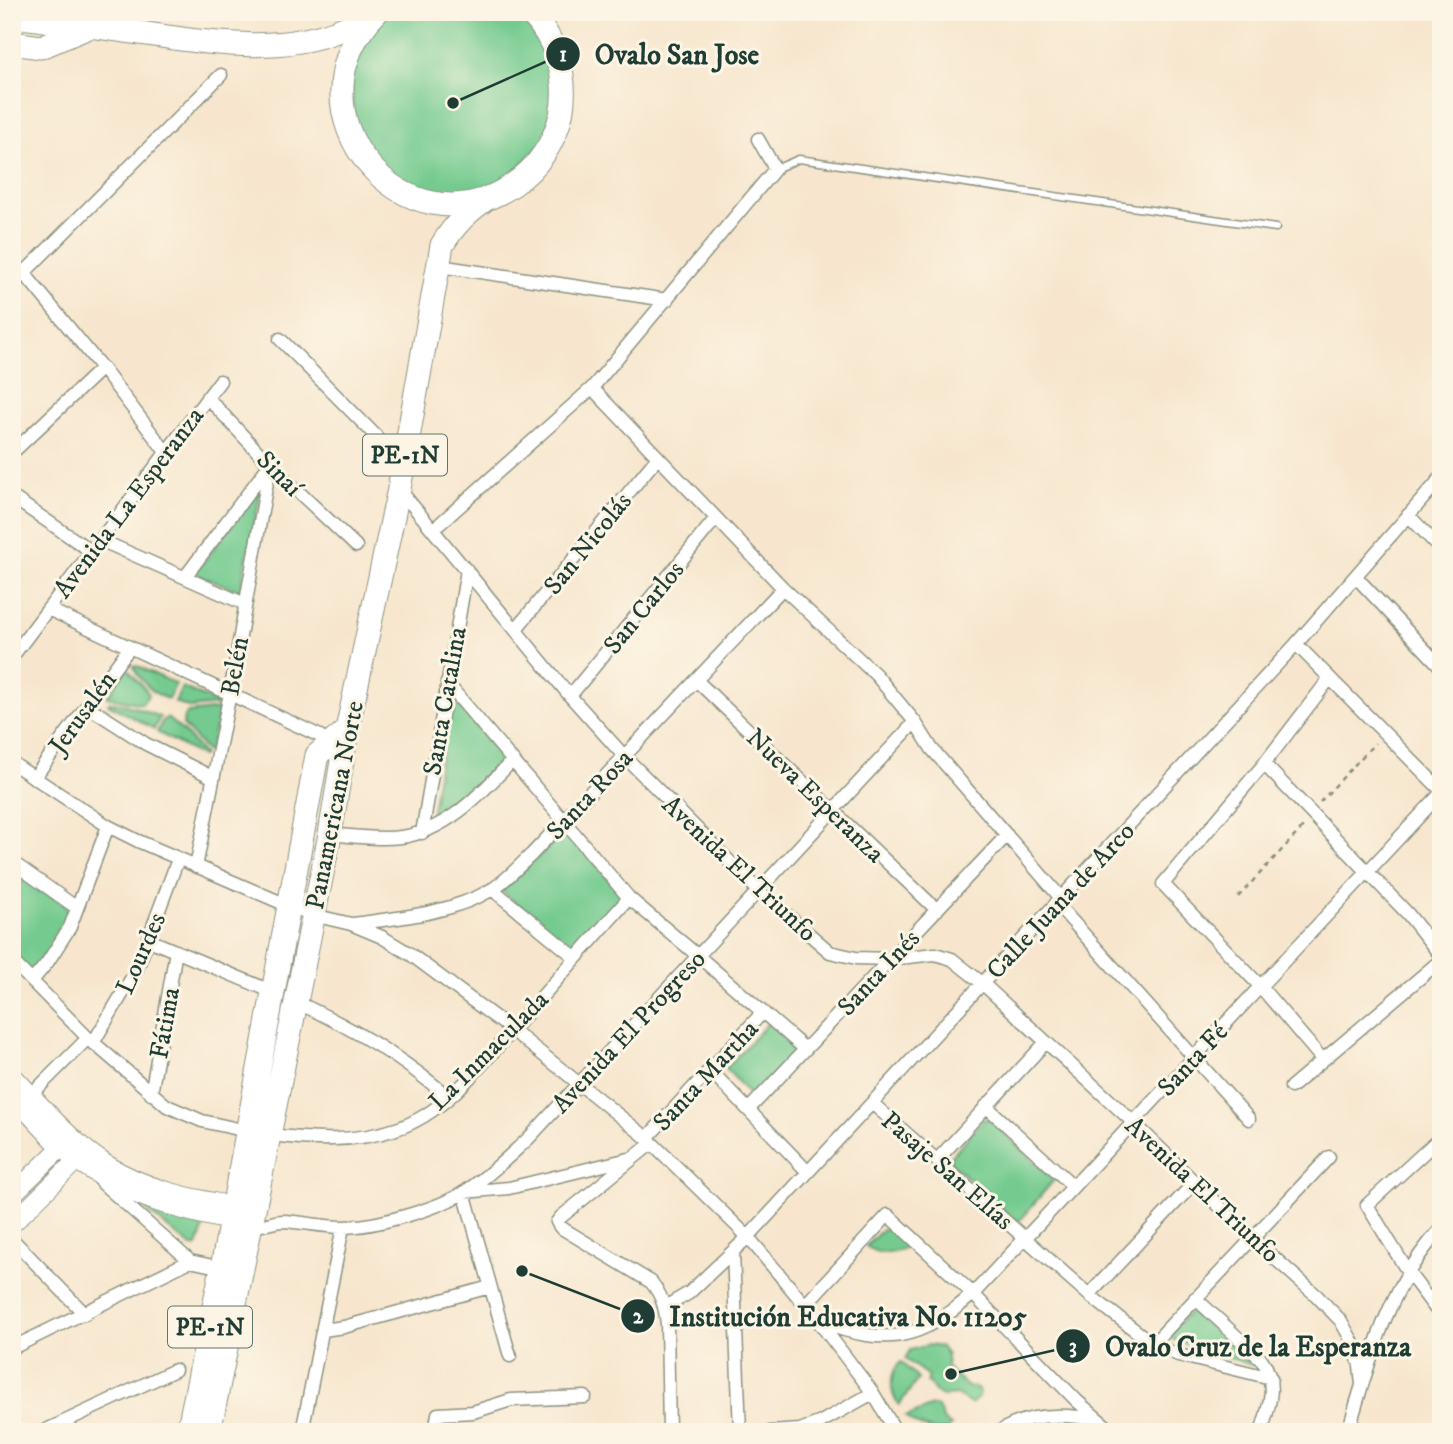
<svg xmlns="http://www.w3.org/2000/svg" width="1453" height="1444" viewBox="0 0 1453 1444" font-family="'IM FELL DW Pica',serif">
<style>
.green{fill:#74cb8f;stroke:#4a8462;stroke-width:2}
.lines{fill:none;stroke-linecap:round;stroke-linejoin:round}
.lane-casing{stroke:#8b9280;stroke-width:9}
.street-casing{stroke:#8b9280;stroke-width:15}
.secondary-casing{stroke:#8b9280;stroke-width:20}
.highway-casing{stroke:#8b9280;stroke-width:25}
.path{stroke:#8b9280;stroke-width:2.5;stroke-dasharray:5 5;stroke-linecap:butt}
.lane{stroke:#fff;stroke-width:6}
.street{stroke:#fff;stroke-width:12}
.secondary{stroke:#fff;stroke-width:18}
.highway{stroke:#fff;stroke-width:23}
.labels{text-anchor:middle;stroke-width:6;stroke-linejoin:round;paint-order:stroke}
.shield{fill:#fcf5e5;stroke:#617469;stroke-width:2}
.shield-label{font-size:24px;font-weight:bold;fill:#1f3d34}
.street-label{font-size:26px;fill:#1f3d34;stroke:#fcf5e5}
.leader{fill:none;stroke:#1f3d34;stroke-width:2.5}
.callout-dot{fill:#1f3d34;stroke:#fcf5e5;stroke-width:2.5}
.mark-label{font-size:21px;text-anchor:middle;font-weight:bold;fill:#fff}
.callout-label{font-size:28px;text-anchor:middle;font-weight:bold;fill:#1f3d34;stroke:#fcf5e5;stroke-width:6;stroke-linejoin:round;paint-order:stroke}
</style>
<rect width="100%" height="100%" fill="#fcf5e5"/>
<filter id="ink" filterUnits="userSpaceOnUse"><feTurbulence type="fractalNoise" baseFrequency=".0143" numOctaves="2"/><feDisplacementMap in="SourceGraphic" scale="14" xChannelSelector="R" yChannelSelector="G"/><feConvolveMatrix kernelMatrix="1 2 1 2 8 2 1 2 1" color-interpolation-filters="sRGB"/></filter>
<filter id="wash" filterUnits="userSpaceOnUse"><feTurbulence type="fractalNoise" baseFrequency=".00686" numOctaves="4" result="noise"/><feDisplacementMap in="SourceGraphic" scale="28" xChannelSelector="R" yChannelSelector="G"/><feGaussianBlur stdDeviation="1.57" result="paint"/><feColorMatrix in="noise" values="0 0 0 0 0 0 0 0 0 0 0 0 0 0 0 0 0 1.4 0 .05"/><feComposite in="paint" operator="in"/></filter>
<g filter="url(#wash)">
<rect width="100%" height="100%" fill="#f7e6cd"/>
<path class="green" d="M385 12H521L532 22 557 79 546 140 503 184 445 197 388 176 353 127 351 66Z
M262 487 240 591 194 574Z
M135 665 176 684 168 699C152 694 141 681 133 666Z
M127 668 149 694 142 704 107 697Z
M182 687 217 703V705L190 708 175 702Z
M450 695 503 759 465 799 431 818Z
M110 702 134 707 160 717 154 729 108 704Z
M220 709 209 752H207L183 725 184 716 188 713Z
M167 718 184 732 204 755 201 756 157 732 163 720Z
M565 829 624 896 576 951 500 890 539 856Z
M12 870 72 909 54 943 31 974 12 955Z
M769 1022 799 1048 752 1098 726 1068Z
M988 1118 1054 1180 1019 1221H1015L951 1163 950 1157 984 1119Z
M134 1200 201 1222 204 1227 197 1246 191 1247Z
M883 1229H899L913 1243C897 1253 882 1258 866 1246Z
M1195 1306 1261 1365 1259 1367 1168 1338V1335Z
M929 1345 941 1347 947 1355V1368L968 1387 977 1388 980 1393 979 1397 971 1404 956 1395 944 1396 938 1394 927 1382V1375L905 1359 910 1350Z
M901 1362 918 1379 899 1405C889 1393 889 1371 901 1362Z
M932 1406 938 1407 944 1421 951 1426 946 1430C932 1432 917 1427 906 1417Z"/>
</g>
<g filter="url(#ink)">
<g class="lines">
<defs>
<path id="lane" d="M775 169 799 159 1276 228"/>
<path id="street" d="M439 266 667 300
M24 273 102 368 166 452
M12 285 221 75
M280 339 376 436
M592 388 783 588 876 675 915 722 932 749 1061 898
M207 397 270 465 356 546
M12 453 102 368
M399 489 570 696 624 756 759 891 830 952 856 958 890 959 935 954 952 959 982 983 1133 1122 1252 1238 1316 1295 1341 1321 1352 1341 1360 1365 1362 1385
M12 497 91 551
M1408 515 1441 549
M434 529 592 388 775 169 758 139
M100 540 245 604
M185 577 267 468
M1356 577 1441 667
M48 609 320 736
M516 629 658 457
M1296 644 1441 790
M12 657 220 381
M696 680 937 910
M447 683 629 898 697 955 805 1049
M570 696 716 518
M87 706 146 744 212 777
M12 763 108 826 138 841 289 906 313 915 351 924 382 937 410 954 512 1030 647 1138 748 1237 819 1322 873 1393 896 1432
M1264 764 1408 914 1441 956
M34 778 130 647
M422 833 467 570
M330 834C353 836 378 840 401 837 448 831 481 793 512 761
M12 862 77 908
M196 867 230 693 270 465
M492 889 576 958
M1056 903 1249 1119
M352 924C397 918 450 914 491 890 506 881 519 866 532 854L783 588
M149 940 273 992
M12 961 88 1038 167 1106 202 1121 247 1131
M32 981 47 963 70 927 108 826
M296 1002C351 1027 402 1057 448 1097
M93 1043 137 969 178 859
M1322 1059 1260 986 1163 884 1264 764 1330 678
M710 1070 808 1172
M1291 1087 1441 960
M151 1094 176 951
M31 1095 88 1038
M872 1103 1089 1295 1153 1344 1178 1355 1271 1378
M986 1106 1073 1186
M749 1109 1007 835
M270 1135C312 1140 355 1143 396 1129 449 1112 487 1057 523 1018 558 978 594 938 629 898
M1441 1137 1367 1205 1408 1272 1441 1316
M647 1138 763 1012
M652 1143 561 1217 557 1222 560 1227 651 1282C662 1295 665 1307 667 1324L669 1432
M937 1160 1046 1042
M101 1182 190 1261
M252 1225C266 1227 271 1221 283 1221 303 1222 322 1227 342 1227 374 1227 439 1209 466 1191 489 1176 508 1157 528 1139L915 722
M12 1239 85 1314
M733 1251 740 1432
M1089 1295 1194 1183
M1195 1298 1262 1360C1278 1384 1269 1407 1261 1432
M1429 1300 1441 1290
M805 1305 888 1215 973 1294 1077 1401 1113 1432
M665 1307 689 1293 748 1237 1296 644 1441 478
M819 1322C887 1346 918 1342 973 1294L1441 793
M323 1330 344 1327 490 1287
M1153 1344 1329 1157
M12 1348 190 1261 222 1268
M510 1356 464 1192 509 1188 629 1159
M42 1432 175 1370
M302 1432 343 1227
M435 1432 438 1414 473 1412 511 1400 585 1397
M770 1432 800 1430 819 1423 873 1393
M999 1432C1029 1413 1063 1413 1096 1420
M1348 1432C1369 1361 1389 1284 1441 1229"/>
<path id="secondary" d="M12 1075C42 1106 70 1141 106 1164 148 1191 197 1199 244 1208
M12 1095C29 1113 46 1133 64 1150 115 1194 176 1211 241 1223
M12 1195 70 1139
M12 1224 84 1153"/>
<path id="highway" d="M377 12C279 111 406 260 514 184 538 167 554 143 561 115 569 77 556 40 530 12
M12 16C55 21 97 27 140 33 215 44 301 59 369 15
M12 43 41 47 89 27
M188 1432 222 1268 317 755 347 730
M209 1432 330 834 347 730 399 489 442 245C455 224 468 211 489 197"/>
</defs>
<use href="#lane" class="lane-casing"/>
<use href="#street" class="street-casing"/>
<use href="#secondary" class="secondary-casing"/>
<use href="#highway" class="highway-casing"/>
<path class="path" d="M1320 802 1375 743
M1238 897 1305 825"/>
<use href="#lane" class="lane"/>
<use href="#street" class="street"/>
<use href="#secondary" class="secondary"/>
<use href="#highway" class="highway"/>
</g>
</g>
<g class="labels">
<g class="shield">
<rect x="363" y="434.5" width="84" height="41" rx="5"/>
<rect x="168" y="1306.5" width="84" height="41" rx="5"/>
</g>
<g class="shield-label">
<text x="405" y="463">PE-1N</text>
<text x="210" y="1335">PE-1N</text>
</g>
<g class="street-label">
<text transform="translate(280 473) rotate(45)" y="9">Sinaí</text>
<text transform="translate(128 502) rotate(-53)" y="9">Avenida La Esperanza</text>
<text transform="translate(587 543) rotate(-51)" y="9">San Nicolás</text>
<text transform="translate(643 607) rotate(-51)" y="9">San Carlos</text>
<text transform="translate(234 666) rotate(-80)" y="9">Belén</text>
<text transform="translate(444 701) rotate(-80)" y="9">Santa Catalina</text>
<text transform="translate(82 712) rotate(-54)" y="9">Jerusalén</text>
<text transform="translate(589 794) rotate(-47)" y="9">Santa Rosa</text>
<text transform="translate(816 795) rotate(44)" y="9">Nueva Esperanza</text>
<text transform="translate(334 805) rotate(-79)" y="9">Panamericana Norte</text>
<text transform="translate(740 868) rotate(43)" y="9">Avenida El Triunfo</text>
<text transform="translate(1060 900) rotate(-47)" y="9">Calle Juana de Arco</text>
<text transform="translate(140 953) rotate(-66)" y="9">Lourdes</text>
<text transform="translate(878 972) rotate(-47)" y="9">Santa Inés</text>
<text transform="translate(164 1023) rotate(-80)" y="9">Fátima</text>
<text transform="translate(628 1031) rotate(-47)" y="9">Avenida El Progreso</text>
<text transform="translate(488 1050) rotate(-45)" y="9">La Inmaculada</text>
<text transform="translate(1192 1059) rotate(-47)" y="9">Santa Fé</text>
<text transform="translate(705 1075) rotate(-47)" y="9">Santa Martha</text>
<text transform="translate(948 1170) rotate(41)" y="9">Pasaje San Elías</text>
<text transform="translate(1203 1189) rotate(43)" y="9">Avenida El Triunfo</text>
</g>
</g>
<path class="leader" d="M453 103L563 54M522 1271L638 1316M951 1374L1073 1346"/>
<g class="callout-dot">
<circle cx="453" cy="103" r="7"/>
<circle cx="522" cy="1271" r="7"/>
<circle cx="951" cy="1374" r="7"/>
<circle cx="563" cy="54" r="18"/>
<circle cx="638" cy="1316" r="18"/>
<circle cx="1073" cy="1346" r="18"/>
</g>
<g class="mark-label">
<text x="563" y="61">1</text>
<text x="638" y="1323">2</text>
<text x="1073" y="1353">3</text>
</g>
<g class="callout-label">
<text x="677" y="64">Ovalo San Jose</text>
<text x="848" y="1326">Institución Educativa No. 11205</text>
<text x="1258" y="1356">Ovalo Cruz de la Esperanza</text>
</g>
<rect width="1453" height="1444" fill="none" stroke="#fcf5e5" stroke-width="42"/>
</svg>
